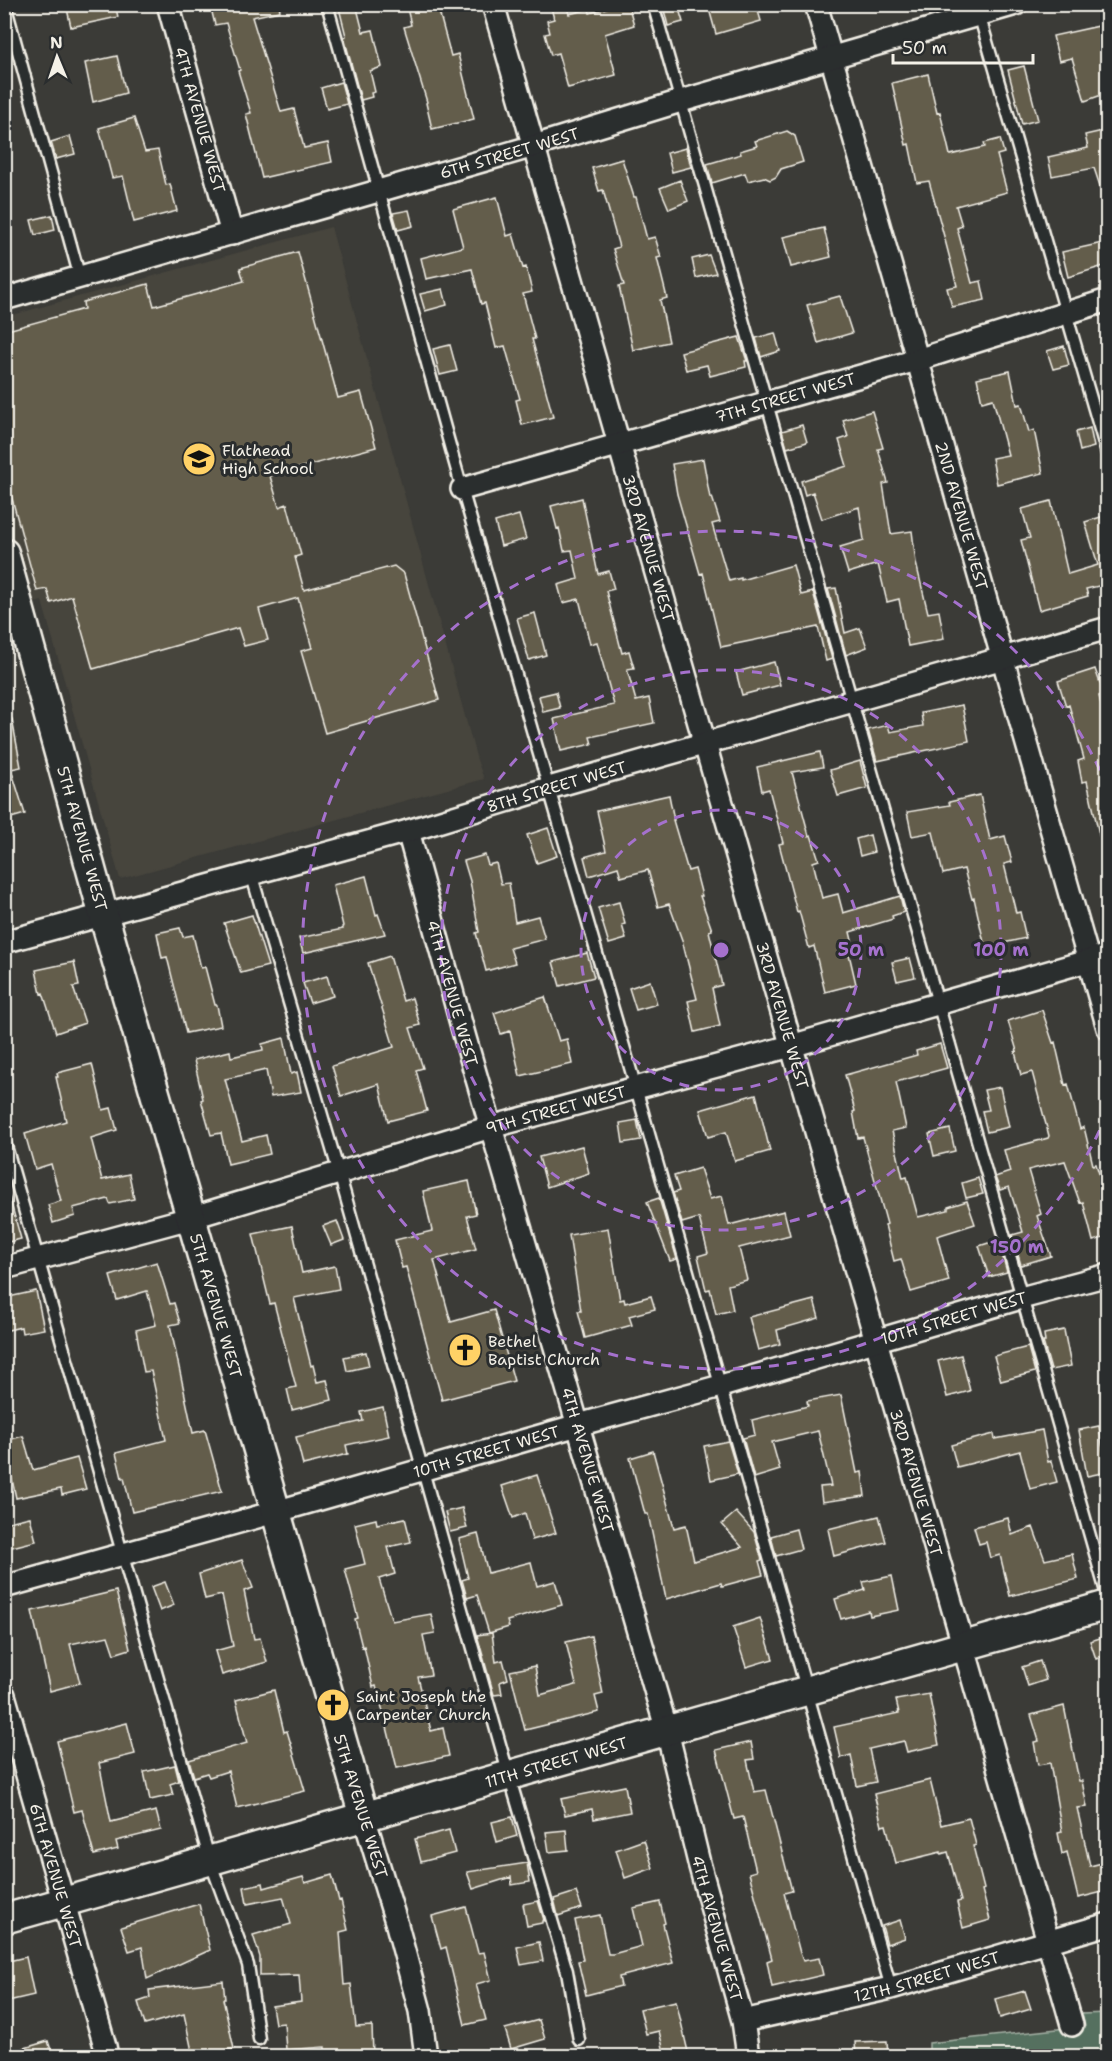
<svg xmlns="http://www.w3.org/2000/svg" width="1112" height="2061" viewBox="0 0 1112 2061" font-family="'Shantell Sans',sans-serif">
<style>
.built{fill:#47453d}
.green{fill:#55705f;stroke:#a4b0a4;stroke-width:1.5}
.building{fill:#645d4c;stroke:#f4f1e8;stroke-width:1.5}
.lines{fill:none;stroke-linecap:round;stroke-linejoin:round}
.lane-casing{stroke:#f4f1e8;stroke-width:15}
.street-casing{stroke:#f4f1e8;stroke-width:26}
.secondary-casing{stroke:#f4f1e8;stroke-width:33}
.lane{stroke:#2a2d2e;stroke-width:10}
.street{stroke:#2a2d2e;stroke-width:21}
.secondary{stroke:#2a2d2e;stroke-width:28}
.ring{fill:none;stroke:#a571cd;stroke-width:3;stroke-dasharray:10 8}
.labels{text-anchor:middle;stroke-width:6;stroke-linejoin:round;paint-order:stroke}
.street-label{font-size:16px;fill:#f4f1e8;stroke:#2a2d2e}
.poi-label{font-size:16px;fill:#f4f1e8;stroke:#2a2d2e;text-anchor:start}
.centre{fill:#a571cd;stroke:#2a2d2e;stroke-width:3}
.ring-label{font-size:18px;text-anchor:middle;font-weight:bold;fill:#a571cd;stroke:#2a2d2e;stroke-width:6;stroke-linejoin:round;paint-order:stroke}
</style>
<rect width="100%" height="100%" fill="#3b3b37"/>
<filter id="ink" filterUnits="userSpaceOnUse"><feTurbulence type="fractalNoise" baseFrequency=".0167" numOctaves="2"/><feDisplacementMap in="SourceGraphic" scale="12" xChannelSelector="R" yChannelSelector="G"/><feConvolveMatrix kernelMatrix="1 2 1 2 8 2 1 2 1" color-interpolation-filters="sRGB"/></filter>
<g filter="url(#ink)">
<path class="built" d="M331 227 477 760 484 779 120 879 42 601 5 611V317Z"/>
<path class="green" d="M1107 2013V2056H929V2043L1085 2026 1082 2014Z"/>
<path class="building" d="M66 4H115L118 17 71 27Z
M210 4H279L280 11 252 17 281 112 294 109 304 148 328 143 332 162 262 178 246 114 251 113 238 71 240 70 226 23 215 25Z
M338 4H356L363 32 373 30 382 67 370 71 375 92 371 93 372 97 361 100 344 37 346 36Z
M406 4H437L451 56 458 54 474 119 432 129 426 103 427 102 404 27 411 25Z
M550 4H566L569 14 589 9 590 13 619 4H628L634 25 605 34 616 75 568 88 558 53 551 55 545 34 550 33 547 21 554 19Z
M724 4H756L761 21 716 34 709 9Z
M678 6 683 22 668 26 664 10Z
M1099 26 1107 61V93L1085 101 1072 58 1059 61 1053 36Z
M117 56 126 93 93 102 85 63Z
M1024 66 1038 120 1022 124 1008 70Z
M928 74 937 113 940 112 950 155 985 147 984 143 1000 139 1004 153 997 155 1007 192 956 206 962 226 957 228 972 283 981 281 985 300 952 307 947 288 957 286 945 240 929 181 917 183 909 144 906 145 892 83Z
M341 82 347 104 327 109 321 88Z
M134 118 145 152 158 150 166 185 170 184 177 211 134 222 123 176 112 178 99 128Z
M1107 130V200L1105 201 1094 168 1052 176 1048 157 1088 148 1085 135Z
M787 131 795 136 803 162 781 169 776 177 770 180 764 177 748 181 745 173 712 183 707 164 741 154 740 151 757 146 755 141Z
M70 136 75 154 56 159 51 142Z
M686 148 691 167 672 172 667 153Z
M622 159 634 197H636L647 239 655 237 661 257 657 258 667 298 660 300 669 342 633 350 619 286 624 285 613 249 619 247 603 190 599 191 592 168Z
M680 180 688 201 669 209 660 188Z
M497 197 507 236 513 234 523 268 526 267 532 292 523 294 535 339H532L553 417 522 425 516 400 520 399 505 346 496 348 485 303 481 304 472 269 426 279 421 258 463 247 453 209Z
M409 210 413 226 398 230 393 213Z
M52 215 55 230 35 235 31 220Z
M824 228 831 257 791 267 783 237Z
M1107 242V265L1068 277 1062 252Z
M298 252 338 398 361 392 376 447 270 476 279 507 287 504 301 555 295 557 304 590 394 566 404 574 439 700 325 733 301 651 312 648 298 598 259 609 268 640 244 646 238 628 93 669 72 596 51 603 47 589 37 591 4 469V331L84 309 83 302 148 284 154 306 244 281 240 268Z
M709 255 716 273 696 278 692 259Z
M443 289 447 305 425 311 420 294Z
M840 296 852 333 818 343 807 305Z
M775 333 780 351 761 357 756 338Z
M739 337 747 361H745L746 367 710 376 707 365 686 370 681 352Z
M450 345 457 371 440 375 433 349Z
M1064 346 1069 365 1053 369 1047 351Z
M1010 371 1017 405 1021 404 1029 432 1034 430 1043 473 997 484 992 458 1008 455 993 399 982 402 977 378Z
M872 411 883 448 878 449 888 483 883 484 891 534 912 531 916 563 928 613 939 611 944 639 908 646 899 599 887 602 878 564 848 573 840 547 864 540 859 507 822 519 813 492 805 495 801 481 847 466 839 440 848 437 843 420Z
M802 425 807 442 787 448 782 431Z
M1090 428 1094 447 1080 451 1076 432Z
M703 459 710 498 712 497 720 522 712 524 729 581 741 578V580L793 565 801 595 813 592 832 659 826 661 818 627 721 647 703 573 700 574 677 494 672 464Z
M582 498 598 574 609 571 614 589 606 591 622 653 629 651 634 668 627 669 636 701 649 698 654 723 590 737 592 744 561 751 554 719 614 705 597 642 590 644 579 599 563 603 558 585 578 579 572 550 564 551 559 528 557 529 551 506Z
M1051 501 1068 574 1098 565 1085 522 1107 515V584L1086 589 1088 596 1039 610 1021 540 1030 538 1022 509Z
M519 515 526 539 501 546 495 522Z
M836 588 845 633 860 628 867 647 846 655 828 589Z
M535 613 546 655 529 660 517 618Z
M774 662 780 685 742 695 736 672Z
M1095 669 1104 694 1099 696 1107 729V842L1101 843 1087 781 1082 782 1078 761 1084 759 1069 705 1066 706 1058 681Z
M556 692 560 708 543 712 539 696Z
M962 705 969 741 877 761 868 730 888 725 890 732 923 726 921 713Z
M12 719 21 767 11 769 25 814 4 820V720Z
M820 752 823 767 792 772 809 836 811 835 819 860 813 862 822 898 838 894 843 913 900 896 904 912 892 916 893 919 850 932 855 953 849 954 856 984 825 992 814 946 809 948 799 911 797 912 779 844 783 843 769 789 762 791 757 767Z
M860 761 867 788 838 796 830 770Z
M669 795 674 820H673L688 871 695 869 702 896H700L712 930 709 931 722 985 712 988 720 1026 695 1032 688 1001 697 999 682 940 669 904 658 907 648 870 621 877 618 867 589 876 584 857 606 851 597 811Z
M980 795 990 840 1005 836 1012 862 1004 864 1016 913 1020 912 1026 938 985 947 974 898 972 899 964 869 943 874 933 832 912 836 907 812 950 805 949 802Z
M548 828 557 856 537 863 527 835Z
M870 835 874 852 860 856 856 839Z
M485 855 488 865 496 863 501 884 509 883 515 922 538 916 545 939 510 948 515 963 486 971 476 933 479 932 470 881 464 861Z
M366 876 376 915 378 914 385 934 303 953 299 938 343 929 342 927 343 926 333 885Z
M619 902 625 924 622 925 626 939 609 944 598 908Z
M252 915 268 966 241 973 224 923Z
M180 928 183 937 193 935 201 968 205 967 215 1005H217L221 1026 186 1033 167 957 162 958 157 933Z
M587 953 594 977 560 986 553 962Z
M390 956 403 1001 412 998 420 1025 410 1028 423 1068 416 1070 427 1111 388 1121 379 1084 341 1096 332 1066 394 1047 368 963Z
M910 958 915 977 897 981 892 962Z
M74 962 79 986 73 987 85 1023 56 1033 43 993 41 994 36 970Z
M327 976 333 996 310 1003 303 983Z
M650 981 657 1004 636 1010 629 988Z
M545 997 559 1041 567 1039 572 1064 520 1076 510 1031 501 1034 494 1013Z
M1042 1010 1053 1043 1055 1042 1065 1085 1068 1084 1080 1129 1084 1127 1093 1165 1096 1164 1107 1199V1237L1093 1241 1083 1202 1080 1203 1065 1161 1028 1170 1041 1214 1037 1216 1051 1256 1021 1265 1012 1235 1023 1232 1009 1187 1000 1190 995 1177 1010 1172 1004 1150 1048 1138 1049 1136 1032 1072 1021 1075 1015 1052 1017 1051 1008 1021Z
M284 1038 291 1074 297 1072 301 1092 271 1097 266 1070 225 1079 242 1141 266 1135 270 1154 228 1164 221 1133 211 1135 201 1100 203 1099 194 1060 230 1051 231 1057 263 1050 262 1044Z
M940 1044 947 1068 896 1082 906 1128 892 1131 903 1178 907 1177 918 1217 948 1210V1207L967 1201 975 1224 937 1236 949 1281 911 1292 901 1259 894 1261 885 1225 887 1224 863 1137 858 1138 853 1112 855 1111 845 1075 917 1055 916 1051Z
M92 1064 103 1110 111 1108 117 1130 91 1138 102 1180 129 1174 134 1199 110 1204 108 1199 73 1208 75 1216 53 1223 48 1205 61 1201 51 1164 35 1169 25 1134 66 1121 56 1077H58L57 1073Z
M1000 1087 1009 1127 987 1132 982 1111 989 1110 984 1090Z
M756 1094 770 1151 735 1161 726 1132 708 1137 700 1110Z
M637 1120 641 1140 623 1143 620 1123Z
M950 1129 955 1151 934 1156 929 1134Z
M582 1146 589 1173 547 1187 539 1157Z
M700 1168 710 1199 722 1196 729 1225 784 1211 790 1235 739 1248 747 1280 728 1285 733 1310 716 1314 710 1289 706 1290 698 1256 708 1253 699 1218 682 1223 673 1193 679 1191 674 1176Z
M978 1178 983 1194 966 1198 962 1183Z
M469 1181 476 1214 467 1216 476 1249 434 1260 451 1322 494 1310 514 1381 442 1400 406 1267 402 1268 395 1240 432 1231 423 1191Z
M9 1196 21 1239 4 1243V1197Z
M659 1198 677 1259 670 1261 647 1202Z
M337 1221 344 1240 331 1245 323 1226Z
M292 1226 302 1273 335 1266 339 1289 294 1298 311 1366 313 1365 317 1382 327 1380 332 1400 292 1410 287 1389 296 1387 274 1303 270 1304 253 1234Z
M608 1228 620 1300 624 1299 625 1303 651 1296 655 1309 629 1316 632 1325 585 1338 578 1311H581L569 1235Z
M998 1240 1007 1272 989 1277 979 1246Z
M157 1262 170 1304 174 1303 180 1323 170 1325 193 1433 205 1430 222 1491 132 1512 124 1478H122L116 1453 166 1440 151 1371 144 1372 136 1330 156 1325 147 1291 117 1300 110 1276Z
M36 1291 44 1329 22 1333 21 1327 4 1331V1298Z
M814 1300 819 1318 777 1330 780 1344 758 1350 749 1317Z
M1064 1330 1071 1366 1051 1370 1043 1342H1045L1044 1334Z
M1028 1347 1035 1372 1001 1381 994 1356Z
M366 1352 369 1366 347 1371 344 1357Z
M961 1355 970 1391 947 1397 938 1361Z
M841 1395 857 1473 862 1472 865 1496 822 1502 820 1487 831 1486 818 1431 772 1442 780 1470 754 1478 743 1438 755 1435 752 1420 808 1406 807 1401Z
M383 1407 389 1436 346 1445 348 1454 303 1465 296 1437 363 1421 361 1412Z
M1099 1426 1107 1472 1087 1476 1079 1430Z
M1042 1430 1048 1462 1051 1461 1057 1482 1030 1489 1020 1451 957 1467 951 1445 994 1434 995 1439Z
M23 1436 33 1470 77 1458 86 1489 62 1495 61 1489 16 1498 9 1466 4 1467V1441Z
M728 1441 738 1474 711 1480 704 1446Z
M653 1451 674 1528 686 1525 694 1561 742 1547 722 1524 736 1512 754 1532 762 1560 759 1561 763 1575 722 1586 721 1583 666 1599 648 1514H645L630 1458Z
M537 1475 556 1533 532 1540 525 1513 513 1518 502 1486Z
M462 1508 467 1528 450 1532 445 1512Z
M879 1516 886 1542 834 1556 828 1529Z
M30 1517 36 1541 4 1549V1523Z
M405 1518 411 1542 388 1547 395 1574 379 1579 392 1621 431 1614 435 1633 423 1635 431 1675 418 1677 431 1731 443 1728 449 1756 397 1768 385 1719 376 1686 373 1687 364 1646 362 1647 355 1619 358 1618 345 1569 365 1564 355 1524 376 1519 377 1524Z
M1008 1518 1012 1535 1033 1527 1045 1560 1072 1554 1078 1579 1010 1596 1000 1555 990 1558 986 1542 979 1544 974 1527Z
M796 1529 801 1549 776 1556 771 1536Z
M478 1534 488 1573 531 1562 537 1586 555 1581 562 1605 507 1621 509 1627 489 1633 477 1595 467 1598 462 1580 468 1578 459 1539Z
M242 1560 253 1588 244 1591 254 1639 260 1638 267 1662 222 1675 215 1651 233 1646 222 1595 205 1599 199 1574Z
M892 1576 899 1610 870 1616 869 1611 841 1619 835 1599 865 1590 863 1582Z
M165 1582 174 1605 160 1611 151 1587Z
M116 1591 130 1649 114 1654 108 1636 70 1644 80 1683 50 1691 32 1611Z
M760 1618 773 1659 746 1667 733 1627Z
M492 1633 496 1662 503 1660 508 1679 500 1682 502 1694 494 1695 477 1635Z
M591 1636 603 1694 595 1696 599 1712 525 1730 510 1671 535 1666 540 1695 576 1685 566 1642Z
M1107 1636V1655L1096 1659 1090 1641Z
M1040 1661 1046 1680 1028 1686 1022 1667Z
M274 1690 284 1732 287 1731 305 1791 237 1808 228 1771 209 1777 207 1773 194 1777 189 1760 247 1743 236 1700Z
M929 1694 939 1745 907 1752 904 1741 869 1749 876 1782 857 1786 851 1755 841 1758 834 1727 899 1713 896 1700Z
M1064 1706 1079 1781H1082L1087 1807 1077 1808 1090 1866 1102 1863 1107 1885V1891L1078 1898 1067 1852 1062 1854 1058 1833 1062 1832 1050 1763 1038 1765 1034 1742 1039 1741 1031 1715Z
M127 1723 135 1754 99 1763 111 1822 156 1811 161 1830 116 1841 118 1849 94 1855 82 1810 74 1812 57 1741Z
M751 1742 754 1759 747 1760 754 1792 766 1790 792 1891 784 1893 800 1953 803 1961 819 1958 823 1975 772 1987 767 1961 772 1959 749 1873 756 1871 743 1817 734 1819 716 1750Z
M175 1765 179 1781 170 1784 173 1795 150 1800 144 1772Z
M930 1780 941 1825 969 1818 976 1845 973 1846 984 1889 982 1890 990 1920 963 1928 957 1902 961 1901 948 1852 941 1854V1852L896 1863 886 1825 882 1826 874 1794Z
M625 1786 630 1812 594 1819 592 1809 565 1815 561 1799Z
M512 1817 517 1836 497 1842 492 1822Z
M449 1830 455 1853 421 1862 415 1839Z
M566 1830 568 1850 549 1852 546 1832Z
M644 1840 653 1868 625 1878 616 1850Z
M527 1863 530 1882 512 1885 511 1877 473 1889 467 1872Z
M332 1875 339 1901 341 1900 348 1930 340 1932 344 1985 351 1984 356 2027 372 2026 373 2056H325V2047L286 2050 284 2023 275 2024 272 2006 301 2002 299 1975 260 1976V1957L253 1935 291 1924 283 1897 247 1904 244 1887 263 1883 264 1888 303 1877 305 1883Z
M576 1892 582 1908 558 1916 554 1899Z
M538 1901 544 1920 542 1921V1923L527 1926 523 1904Z
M660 1902 665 1923 663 1924 673 1963 619 1977 621 1986 586 1995 578 1961 583 1960 575 1920 600 1915 608 1954H613L642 1946 633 1908Z
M199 1904 210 1950 147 1979 142 1947 129 1951 121 1927Z
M466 1907 478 1953 484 1952 491 1980 476 1984 486 2020 465 2025 446 1947 441 1949 432 1916Z
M900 1920 905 1938 887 1944 882 1926Z
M539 1942 543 1961 521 1965 517 1947Z
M26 1957 34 1995 4 2002V1962Z
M223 1981 225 1999H223L234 2049 193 2056 184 2014 145 2025 138 2002 150 1998 149 1990Z
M1025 1991 1031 2009 1000 2018 995 1999Z
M676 2001 689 2056H665L659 2031 646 2034 640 2009Z
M539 2020 545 2039 511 2049 505 2029Z
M48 2041 53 2056H9L8 2053Z
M887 2041 888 2056H856L855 2042Z"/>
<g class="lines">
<defs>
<path id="lane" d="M5 4 80 278
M327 4 462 489 636 1088 891 1988
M653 4 1108 1599
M976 4 1108 457
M251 873 339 1173 509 1776 567 1971 579 2040
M4 1139 210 1861 248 1965 259 2039"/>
<g id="street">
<path id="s1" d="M168 4 232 234"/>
<path id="s2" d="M493 4 1072 2025"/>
<path id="s3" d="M816 4 1108 1028"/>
<path id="s4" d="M4 299 534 146 681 101 1016 4"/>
<path id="s5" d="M462 489 917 360 1108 300"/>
<path id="s6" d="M408 831 465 1038 667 1731 699 1863 743 2021 748 2056"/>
<path id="s7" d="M4 942 408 831 549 788 1108 628"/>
<path id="s8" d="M4 1268 190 1218 491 1127 791 1046 1108 955"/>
<path id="s9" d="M4 1587 275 1512 578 1425 721 1386 1021 1298 1108 1275"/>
<path id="s10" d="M4 1695 105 2046 107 2056"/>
<path d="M364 1817 397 1925 420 2011 426 2056"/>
<path id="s11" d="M743 2021 891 1988 1108 1924"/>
</g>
<g id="secondary">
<path id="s12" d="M4 553 103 913 364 1817"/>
<path id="s13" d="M4 1919 1108 1605"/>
</g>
</defs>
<use href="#lane" class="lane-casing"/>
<use href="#street" class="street-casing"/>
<use href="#secondary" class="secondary-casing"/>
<use href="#lane" class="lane"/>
<use href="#street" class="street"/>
<use href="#secondary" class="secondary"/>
</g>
</g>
<g class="ring">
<circle cx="721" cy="950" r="140"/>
<circle cx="721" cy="950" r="280"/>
<path d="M1107 1114A419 419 0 1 1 1107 786"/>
</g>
<defs>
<symbol id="school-disc" viewBox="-11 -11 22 22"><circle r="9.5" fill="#ffd166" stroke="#2a2d2e"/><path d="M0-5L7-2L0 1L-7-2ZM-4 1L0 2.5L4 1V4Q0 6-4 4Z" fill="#111"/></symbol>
<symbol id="church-disc" viewBox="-11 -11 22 22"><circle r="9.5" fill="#ffd166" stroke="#2a2d2e"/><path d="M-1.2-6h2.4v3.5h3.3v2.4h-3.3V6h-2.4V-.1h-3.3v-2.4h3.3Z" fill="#111"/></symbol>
</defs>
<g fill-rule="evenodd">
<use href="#school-disc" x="180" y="440" width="38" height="38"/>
<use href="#church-disc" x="446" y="1331" width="38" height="38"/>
<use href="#church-disc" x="314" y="1686" width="38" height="38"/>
</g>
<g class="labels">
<g class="street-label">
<text dy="6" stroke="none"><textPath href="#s1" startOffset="120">4TH AVENUE WEST</textPath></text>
<text dy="6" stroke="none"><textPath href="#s4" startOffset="526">6TH STREET WEST</textPath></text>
<text dy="6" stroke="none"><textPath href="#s5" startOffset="336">7TH STREET WEST</textPath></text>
<text dy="6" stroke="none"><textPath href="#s3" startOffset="532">2ND AVENUE WEST</textPath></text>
<text dy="6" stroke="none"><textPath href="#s2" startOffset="566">3RD AVENUE WEST</textPath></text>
<text dy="6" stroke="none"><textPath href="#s7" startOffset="574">8TH STREET WEST</textPath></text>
<text dy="6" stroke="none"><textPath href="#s12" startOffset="296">5TH AVENUE WEST</textPath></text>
<text dy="6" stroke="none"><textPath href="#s6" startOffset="168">4TH AVENUE WEST</textPath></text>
<text dy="6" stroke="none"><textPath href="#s2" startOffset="1052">3RD AVENUE WEST</textPath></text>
<text dy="6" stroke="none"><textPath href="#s8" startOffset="574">9TH STREET WEST</textPath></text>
<text dy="6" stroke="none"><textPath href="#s12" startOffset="782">5TH AVENUE WEST</textPath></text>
<text dy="6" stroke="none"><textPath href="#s9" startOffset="987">10TH STREET WEST</textPath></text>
<text dy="6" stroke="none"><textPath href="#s9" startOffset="501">10TH STREET WEST</textPath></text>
<text dy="6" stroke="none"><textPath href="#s6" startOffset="654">4TH AVENUE WEST</textPath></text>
<text dy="6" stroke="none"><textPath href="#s2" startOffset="1538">3RD AVENUE WEST</textPath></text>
<text dy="6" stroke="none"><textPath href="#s13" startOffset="574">11TH STREET WEST</textPath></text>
<text transform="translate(361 1806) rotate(73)" y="6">5TH AVENUE WEST</text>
<text dy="6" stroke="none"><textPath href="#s10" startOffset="188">6TH AVENUE WEST</textPath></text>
<text dy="6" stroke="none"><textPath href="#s6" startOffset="1140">4TH AVENUE WEST</textPath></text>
<text dy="6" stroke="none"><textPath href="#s11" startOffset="189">12TH STREET WEST</textPath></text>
</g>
<g class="poi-label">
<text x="222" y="456">Flathead<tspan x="222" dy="18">High School</tspan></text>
<text x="488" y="1347">Bethel<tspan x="488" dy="18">Baptist Church</tspan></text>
<text x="356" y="1702">Saint Joseph the<tspan x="356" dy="18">Carpenter Church</tspan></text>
</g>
</g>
<circle cx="721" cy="950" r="9" class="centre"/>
<g class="ring-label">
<text x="861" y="956">50 m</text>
<text x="1001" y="956">100 m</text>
<text x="1017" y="1253">150 m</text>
</g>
<rect width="1112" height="2061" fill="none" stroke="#2a2d2e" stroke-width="24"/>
<rect x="12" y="12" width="1088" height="2037" fill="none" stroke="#f4f1e8" stroke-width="2" filter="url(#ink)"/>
<g transform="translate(57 57) rotate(358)" stroke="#2a2d2e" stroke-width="4.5" paint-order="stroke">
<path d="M0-4.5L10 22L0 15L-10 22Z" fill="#f4f1e8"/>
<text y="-9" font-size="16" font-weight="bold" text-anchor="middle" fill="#f4f1e8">N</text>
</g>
<path d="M893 54v9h140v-9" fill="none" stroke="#f4f1e8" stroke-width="3"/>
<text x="902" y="54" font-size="18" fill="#f4f1e8" stroke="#2a2d2e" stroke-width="4.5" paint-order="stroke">50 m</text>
</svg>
